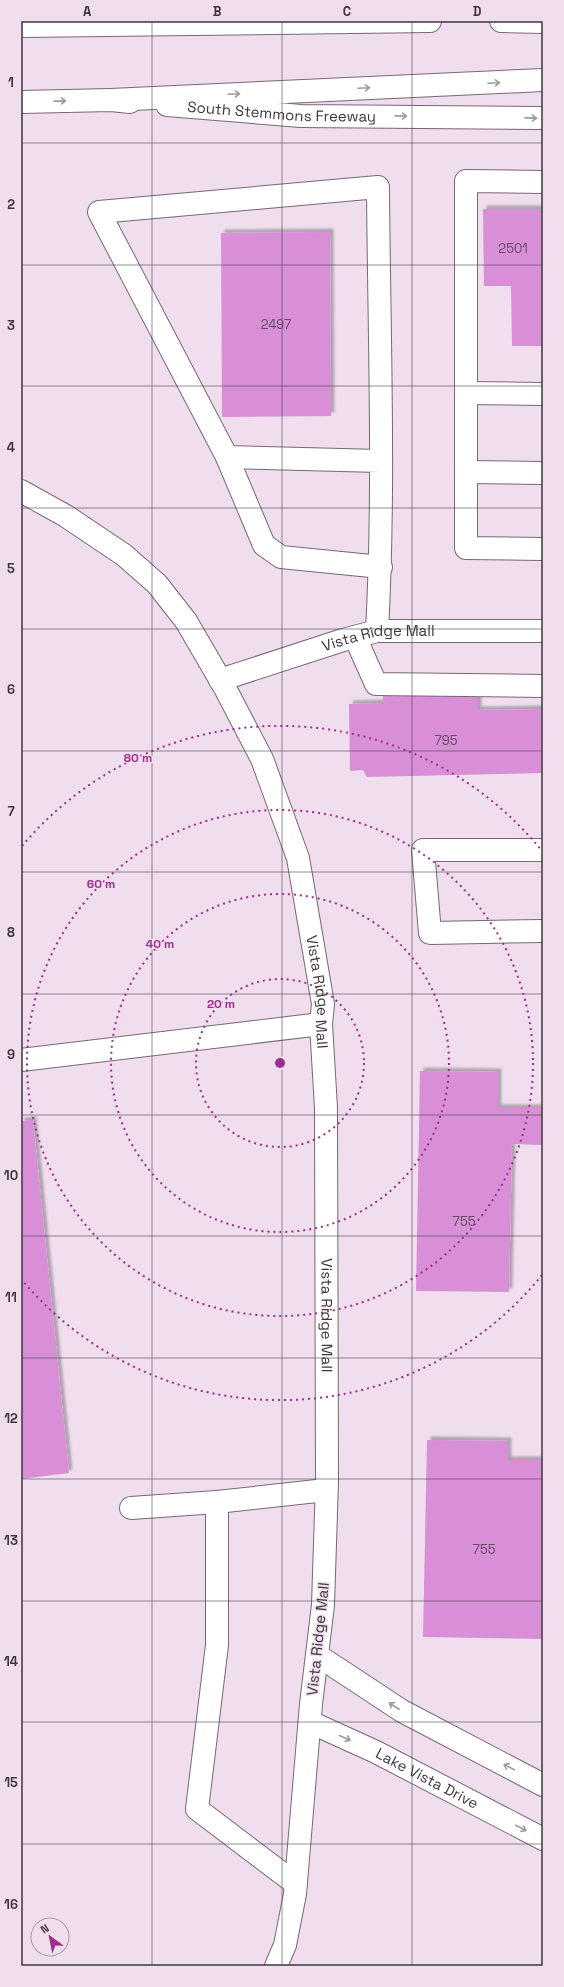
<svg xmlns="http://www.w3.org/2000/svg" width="564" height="1987" viewBox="0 0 564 1987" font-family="'Space Grotesk',sans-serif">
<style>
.building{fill:#d98fd8;filter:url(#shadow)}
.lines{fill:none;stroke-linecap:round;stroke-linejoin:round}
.minor-casing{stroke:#776876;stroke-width:24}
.major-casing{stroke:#776876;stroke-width:24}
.highway-casing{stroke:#776876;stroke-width:24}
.minor{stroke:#fff;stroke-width:22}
.major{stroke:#fff;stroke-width:22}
.highway{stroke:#fff;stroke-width:22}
.oneway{stroke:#9e9a9e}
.grid{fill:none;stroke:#3d363d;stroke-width:1;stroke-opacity:0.55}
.ring{fill:none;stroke:#9e2e8c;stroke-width:2;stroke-dasharray:2 4}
.labels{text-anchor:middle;stroke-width:3;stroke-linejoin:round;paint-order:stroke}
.number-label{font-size:13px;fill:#644c64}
.street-label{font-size:15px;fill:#3d363d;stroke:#f0deef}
.centre{fill:#9e2e8c;stroke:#f0deef;stroke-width:2}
.ring-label{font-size:12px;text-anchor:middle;font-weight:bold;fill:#9e2e8c;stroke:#f0deef;stroke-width:3;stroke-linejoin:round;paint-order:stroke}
.neatline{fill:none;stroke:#3d363d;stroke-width:1.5}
.grid-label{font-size:13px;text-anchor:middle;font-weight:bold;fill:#3d363d}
</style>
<defs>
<filter id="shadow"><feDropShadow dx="3.5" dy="-3.5" stdDeviation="1" flood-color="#0004"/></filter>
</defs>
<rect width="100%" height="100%" fill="#f0deef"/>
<path class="building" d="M483 209H543V346H512L511 286H484Z
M330 232 331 416 222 417 221 233Z
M478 693V710L543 709V773L367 777 363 770 350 771 349 704 383 703V695Z
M420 1071 498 1072V1108H543V1145L512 1144 509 1292 416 1291Z
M33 1120 69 1473 21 1479V1121Z
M427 1440 508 1441V1460H543V1639L423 1637Z"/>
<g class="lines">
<defs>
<g id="minor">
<path d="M543 182 466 181V548L543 549"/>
<path d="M466 393 543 394"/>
<path d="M227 457 264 545 281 557 381 567"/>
<path d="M466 472 543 473"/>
<path id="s1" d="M21 491 66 516 124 555 157 584 186 621 225 688 262 759 298 858 323 1004 321 1024 326 1108 327 1482 323 1605 311 1704 295 1894 285 1945 276 1966"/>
<path d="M377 631C385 483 379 335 378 187L99 212 227 457 380 461"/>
<path d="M355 637 376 684 543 686"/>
<path id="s2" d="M220 680 343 640 377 631H543"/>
<path d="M543 850H423L430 933 543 931"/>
<path d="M21 1060 321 1024"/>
<path d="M217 1502V1645L197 1809 296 1884"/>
<path d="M131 1508 217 1502 326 1490"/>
<path d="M317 1655 402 1711 543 1785"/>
<path id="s3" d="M310 1722 376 1752 543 1839"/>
</g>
<g id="major">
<path d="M21 102 111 100 130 102"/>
<path id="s4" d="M167 105 301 116 543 118"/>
</g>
<path id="highway" d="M501 21 543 22
M21 26 430 21
M111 100 543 80"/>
</defs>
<use href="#minor" class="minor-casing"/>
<use href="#major" class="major-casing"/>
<use href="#highway" class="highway-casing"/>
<use href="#minor" class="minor"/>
<use href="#major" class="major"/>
<use href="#highway" class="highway"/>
</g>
<defs><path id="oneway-shaft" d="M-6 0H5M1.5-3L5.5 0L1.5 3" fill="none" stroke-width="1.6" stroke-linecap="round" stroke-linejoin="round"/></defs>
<g class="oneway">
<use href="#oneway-shaft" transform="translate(494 83) rotate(-3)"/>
<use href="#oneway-shaft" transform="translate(364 88) rotate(-3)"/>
<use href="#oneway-shaft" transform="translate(234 94) rotate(-3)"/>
<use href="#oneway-shaft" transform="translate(60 101) rotate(-1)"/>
<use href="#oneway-shaft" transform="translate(401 116) rotate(1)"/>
<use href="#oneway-shaft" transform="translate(531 118) rotate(1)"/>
<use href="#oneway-shaft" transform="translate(394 1706) rotate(-147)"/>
<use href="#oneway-shaft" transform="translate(345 1738) rotate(24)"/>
<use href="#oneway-shaft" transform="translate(509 1767) rotate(-152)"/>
<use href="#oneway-shaft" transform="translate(521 1828) rotate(27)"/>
</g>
<path class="grid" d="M152 21V1966M282 21V1966M412 21V1966M21 143H543M21 265H543M21 386H543M21 508H543M21 629H543M21 751H543M21 872H543M21 994H543M21 1115H543M21 1236H543M21 1358H543M21 1479H543M21 1601H543M21 1722H543M21 1844H543"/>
<g class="ring">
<circle cx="280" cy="1063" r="84"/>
<circle cx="280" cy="1063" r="169"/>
<circle cx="280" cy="1063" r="253"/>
<path d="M542 1275A337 337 0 0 1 22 1280M22 846A337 337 0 0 1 542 851"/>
</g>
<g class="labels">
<g class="number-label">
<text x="513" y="253">2501</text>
<text x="276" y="329">2497</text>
<text x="446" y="745">795</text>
<text x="464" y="1226">755</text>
<text x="484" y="1554">755</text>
</g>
<g class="street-label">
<text dy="5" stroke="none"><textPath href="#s4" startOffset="115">South Stemmons Freeway</textPath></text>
<text dy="5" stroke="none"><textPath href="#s2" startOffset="165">Vista Ridge Mall</textPath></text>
<text dy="5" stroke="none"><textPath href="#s1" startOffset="611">Vista Ridge Mall</textPath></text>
<text dy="5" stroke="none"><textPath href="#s1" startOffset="935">Vista Ridge Mall</textPath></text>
<text transform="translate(318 1639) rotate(-84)" y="5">Vista Ridge Mall</text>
<text dy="5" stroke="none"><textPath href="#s3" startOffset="130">Lake Vista Drive</textPath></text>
</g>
</g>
<circle cx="280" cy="1063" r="6" class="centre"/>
<g class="ring-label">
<text x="138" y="762">80 m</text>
<text x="101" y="888">60 m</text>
<text x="160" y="948">40 m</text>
<text x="221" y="1008">20 m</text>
</g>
<rect width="564" height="1987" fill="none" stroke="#f0deef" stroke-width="44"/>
<g transform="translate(50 1937) rotate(327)"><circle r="19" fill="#f0deef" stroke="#a89ba8"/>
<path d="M0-3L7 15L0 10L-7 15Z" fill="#9e2e8c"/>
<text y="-6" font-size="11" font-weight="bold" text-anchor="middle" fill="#3d363d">N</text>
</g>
<rect x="22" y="22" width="520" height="1943" class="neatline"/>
<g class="grid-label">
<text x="87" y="16">A</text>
<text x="217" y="16">B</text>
<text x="347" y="16">C</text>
<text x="477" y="16">D</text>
<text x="11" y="87">1</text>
<text x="11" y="209">2</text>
<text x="11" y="330">3</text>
<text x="11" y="452">4</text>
<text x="11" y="573">5</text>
<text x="11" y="694">6</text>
<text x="11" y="816">7</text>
<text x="11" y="937">8</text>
<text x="11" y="1059">9</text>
<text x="11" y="1180">10</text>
<text x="11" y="1302">11</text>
<text x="11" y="1423">12</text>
<text x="11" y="1545">13</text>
<text x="11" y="1666">14</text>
<text x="11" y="1787">15</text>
<text x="11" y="1909">16</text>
</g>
</svg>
